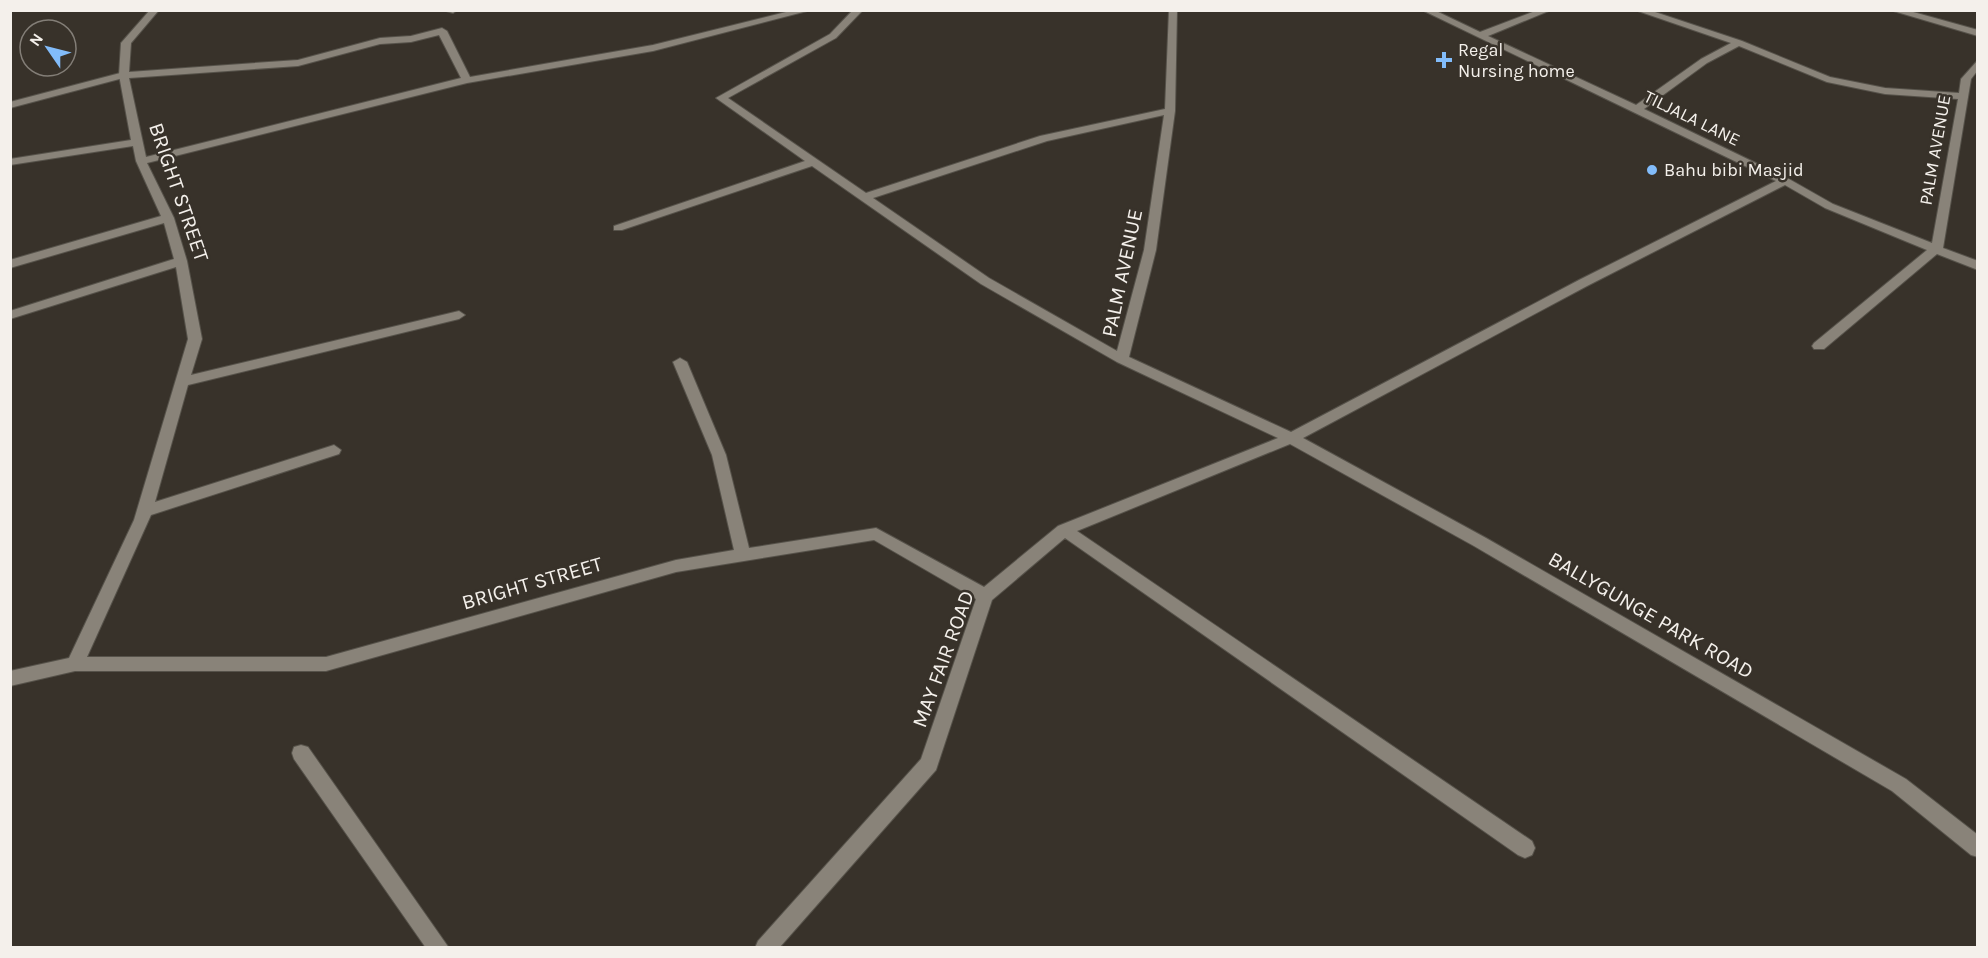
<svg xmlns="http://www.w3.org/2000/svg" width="1988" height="958" viewBox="0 0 1988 958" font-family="Karla,sans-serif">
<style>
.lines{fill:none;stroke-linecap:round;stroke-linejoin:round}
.lane-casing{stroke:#56524a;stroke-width:2}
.street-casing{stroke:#56524a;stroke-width:2}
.lane{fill:#898379;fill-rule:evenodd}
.street{fill:#898379;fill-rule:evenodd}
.poi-dot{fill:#82bcfa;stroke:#38322a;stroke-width:2}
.labels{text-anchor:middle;stroke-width:5;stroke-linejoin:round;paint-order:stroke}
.far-poi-label{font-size:18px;fill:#f4f0eb;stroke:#38322a;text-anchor:start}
.far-street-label{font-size:18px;fill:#f4f0eb;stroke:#38322a}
.street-label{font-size:21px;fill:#f4f0eb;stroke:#38322a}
</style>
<rect width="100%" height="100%" fill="#38322a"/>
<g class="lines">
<defs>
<path id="lane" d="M124 72 129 75 127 77 10 108V102Z"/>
<path id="street" d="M150 10H159L131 43 129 72 298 60 380 38 411 36 442 28 447 31 470 77 653 45 794 10H811L653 51 467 83 147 163 174 218 187 261 202 339 191 375 459 311 465 315 459 319 188 385 155 502 334 445 341 450 339 454 151 515 87 657H326L676 560 734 550 712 455 673 362 680 358 687 362 726 455 749 548 876 528 984 587 1058 526 1278 438 1117 362 981 284 812 166 622 230H614V226L805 161 716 98 830 34 853 10H863L836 38 728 98 866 193 1040 136 1165 109 1169 10H1177L1175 111 1156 250 1129 357 1291 432 1579 280 1776 181 1422 10H1434L1480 32 1538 10H1551L1488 36 1636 105 1701 59 1731 43 1635 10H1649L1742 41 1830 77 1885 88 1959 93 1961 79 1978 60V70L1971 79 1943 248 1978 261V270L1937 254 1824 349H1814L1812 346 1814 343 1927 250 1825 208 1785 185 1587 286 1303 438 1486 538 1906 779 1978 835V857L1971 855 1892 791 1474 546 1290 444 1077 531 1532 841 1535 848 1532 855 1525 858 1518 855 1065 538 992 600 936 770 779 948H755L758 941 921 759 976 599 874 540 676 572 326 671H75L10 686V671L69 658 134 520 188 339 176 267 10 319V311L174 259 164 223 10 268V260L161 216 136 161 133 146 10 165V159L131 140 119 75 121 43ZM439 35 461 78 146 157 129 78 298 66 380 44 411 42ZM1739 46 1827 82 1885 94 1958 99 1932 243 1833 204 1789 179 1644 109 1707 63ZM1164 115 1144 250 1117 351 989 278 873 198 1047 141Z
M443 10H457L453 13Z
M1890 10H1906L1978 30V36Z
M301 745 308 747 449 948H426L294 759 292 753 294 747Z"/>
</defs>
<use href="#lane" class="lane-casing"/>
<use href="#street" class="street-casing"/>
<use href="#lane" class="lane"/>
<use href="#street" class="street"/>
</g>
<g class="poi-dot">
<path d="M1441 51h6v6h6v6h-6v6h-6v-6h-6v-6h6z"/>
<circle cx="1652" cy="170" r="6"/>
</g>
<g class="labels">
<g class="far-poi-label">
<text x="1458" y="56">Regal<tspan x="1458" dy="21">Nursing home</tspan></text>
<text x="1664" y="176">Bahu bibi Masjid</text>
</g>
<g class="far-street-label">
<text transform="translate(1692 118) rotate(26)" y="6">TILJALA LANE</text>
<text transform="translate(1935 150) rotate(-80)" y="6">PALM AVENUE</text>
</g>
<g class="street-label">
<text transform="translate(179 192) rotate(71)" y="7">BRIGHT STREET</text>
<text transform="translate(1122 273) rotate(-78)" y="7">PALM AVENUE</text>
<text transform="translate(532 583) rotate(-16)" y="7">BRIGHT STREET</text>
<text transform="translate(1651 615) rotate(30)" y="7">BALLYGUNGE PARK ROAD</text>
<text transform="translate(943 659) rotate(-70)" y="7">MAY FAIR ROAD</text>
</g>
</g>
<rect width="1988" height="958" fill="none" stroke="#f4f0eb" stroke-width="24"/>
<g transform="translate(48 48) rotate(305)"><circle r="28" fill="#38322a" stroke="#837e77" stroke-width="1.5"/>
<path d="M0-4.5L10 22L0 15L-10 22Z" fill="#82bcfa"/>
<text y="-9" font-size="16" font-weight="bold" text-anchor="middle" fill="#f4f0eb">N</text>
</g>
</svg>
